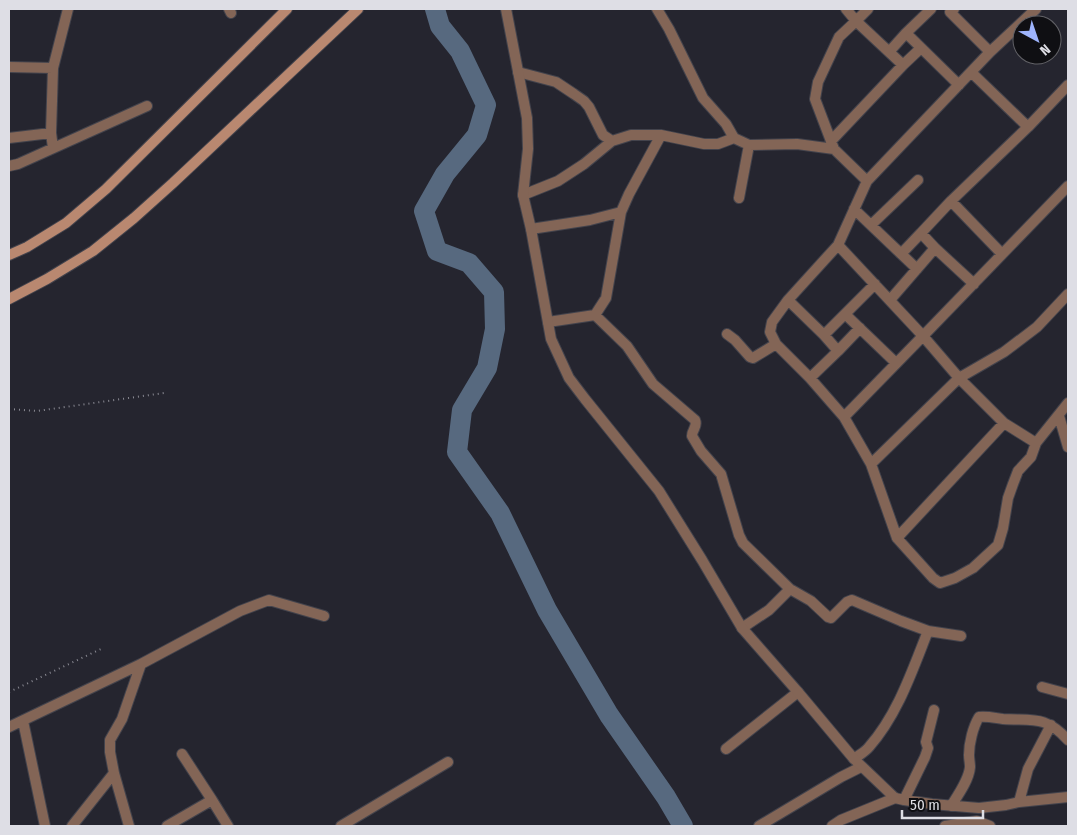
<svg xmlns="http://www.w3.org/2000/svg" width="1077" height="835" viewBox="0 0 1077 835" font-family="'Fira Sans Condensed',sans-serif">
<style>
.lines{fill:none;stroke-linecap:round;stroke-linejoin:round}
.river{stroke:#57697f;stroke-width:20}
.minor-casing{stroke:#43434c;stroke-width:12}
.tertiary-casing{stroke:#43434c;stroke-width:12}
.secondary-casing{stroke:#43434c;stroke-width:12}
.path{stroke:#898992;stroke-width:2;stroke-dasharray:1 4;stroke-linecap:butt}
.minor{stroke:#836556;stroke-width:10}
.tertiary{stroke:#836556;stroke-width:10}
.secondary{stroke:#b98870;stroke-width:10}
</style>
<rect width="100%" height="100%" fill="#25252f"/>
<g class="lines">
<path class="river" d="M435 9 440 26 460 51 486 105 477 135 445 174 424 211 437 251 469 263 494 292 495 329 487 368 462 410 457 452 500 513 547 610 609 715 666 797 683 826"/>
<defs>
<path id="minor" d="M229 9 231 13
M657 9 669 29 703 98 726 124 734 138
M846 9 856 21 868 9
M931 9 906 33 959 85
M954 9 950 12 990 52
M889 52 906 33
M903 65 856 21 839 37 818 82 815 99 834 149 867 181 990 52 1036 9
M9 67 53 68
M518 72 556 82 574 94 584 101 589 107 603 135 612 141
M1028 127 1068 85
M9 138 51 133
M831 141 903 65 921 48
M53 148 51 133 53 68 68 9
M9 166 18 164 147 106
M523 195 558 181 584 164 612 141 631 135H661L704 144H718L734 138 749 145 797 144 834 149
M739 198 749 145
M951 201 1028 127 971 72
M854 209 917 269
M621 212 629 194 661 135
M871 225 918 180
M531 229 590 220 621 212 606 298 595 315 548 322
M838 245 867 181
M935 248 974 284
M901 254 921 233
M875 284 845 314 896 363
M788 300 824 335 845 314
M890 300 935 248 921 233 951 201 1002 254
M595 315 627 346 653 384 695 420C698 427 692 429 692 436L701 451 721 474 739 535 743 543 790 589 769 610 742 628
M727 334 735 340 750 357 753 358 776 344
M838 351 860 328
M810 378 838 351 824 335
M1059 416 1068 447
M844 417 810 378 776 344 770 332 772 322 788 300 838 245 923 336 844 417 871 464
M1004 423 897 538 933 578 940 583 955 578 973 568 998 545 1003 528 1008 498 1013 484 1018 471 1031 457 1036 443 1068 403
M1036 443 1004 423 959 378 923 336 1068 186
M897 538 871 464 959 378 1004 352 1037 327 1068 294
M790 589 811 601 828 617 831 618 847 602 852 600 901 621 928 631 961 636
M141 664 240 611 269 600 324 616
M1042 687 1068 694
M23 721 45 826
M9 727 141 664 122 719 110 740V752L114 773
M726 749 798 692
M182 754 212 800
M854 759C859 755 865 752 869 747 898 714 912 671 928 631
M904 800 925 757 928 748 926 742 934 710
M1019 802 1028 769 1051 725
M951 806C958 795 969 780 970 767 970 763 969 759 969 755 969 743 973 727 979 717 987 716 995 718 1003 719 1033 721 1045 715 1068 740
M72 826 114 773 129 826
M167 826 212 800 228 826
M341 826 448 762
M759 826 841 777 861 767
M832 826 841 820 895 798 904 800 932 804 979 808 1006 805 1019 802 1068 797
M945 826 977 821 990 826"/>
<path id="tertiary" d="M506 9 527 118 528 149 523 195 531 229 551 339 569 378 585 399 659 491 702 560 742 628 798 692 854 759 895 798"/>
<path id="secondary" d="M9 255 27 247 66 223 106 189 287 9
M9 299 47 279 93 251 134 218 173 183 358 9"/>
</defs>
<use href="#minor" class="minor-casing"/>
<use href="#tertiary" class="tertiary-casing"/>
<use href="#secondary" class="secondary-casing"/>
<path class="path" d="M9 409 37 411 164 393
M9 692 101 649"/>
<use href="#minor" class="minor"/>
<use href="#tertiary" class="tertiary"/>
<use href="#secondary" class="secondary"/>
</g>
<rect width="1077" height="835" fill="none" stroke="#dedee5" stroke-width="20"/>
<g transform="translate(1037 40) rotate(140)"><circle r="24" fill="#0f0f13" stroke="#626267"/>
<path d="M0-4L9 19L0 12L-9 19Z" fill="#9eb4fd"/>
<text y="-8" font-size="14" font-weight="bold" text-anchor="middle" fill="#dedee5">N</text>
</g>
<path d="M902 810v8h81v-8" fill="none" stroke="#dedee5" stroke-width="2.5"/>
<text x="910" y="810" font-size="15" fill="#dedee5" stroke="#0f0f13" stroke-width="4" paint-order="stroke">50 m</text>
</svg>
